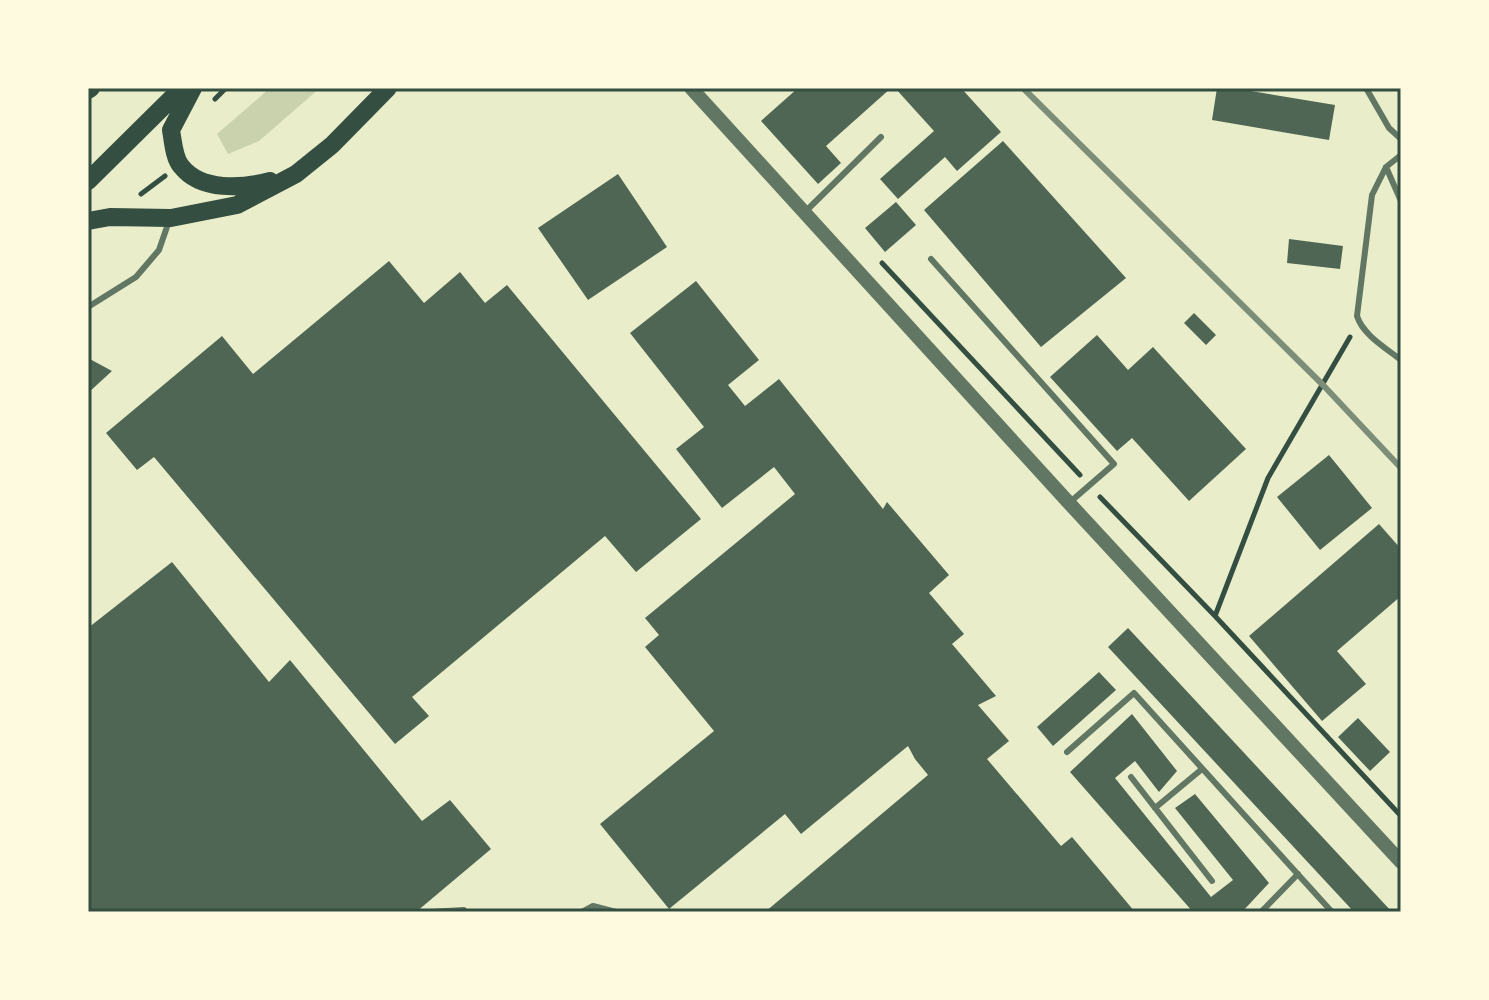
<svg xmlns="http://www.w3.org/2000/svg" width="1489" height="1000" viewBox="0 0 1489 1000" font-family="'Work Sans',sans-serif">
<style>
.green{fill:#cad2ad}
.building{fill:#4f6655}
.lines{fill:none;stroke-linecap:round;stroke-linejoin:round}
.path{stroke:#344e41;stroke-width:5}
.service{stroke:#617663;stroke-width:6}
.tertiary{stroke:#617663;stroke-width:14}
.primary{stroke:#344e41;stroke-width:18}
.rail{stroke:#7c8e77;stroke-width:6}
.neatline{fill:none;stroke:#344e41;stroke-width:3}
</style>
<rect width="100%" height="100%" fill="#e9edc9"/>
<path class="green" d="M270 88H320L259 141 228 154 217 134Z"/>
<path class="building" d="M798 88H891L826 146 841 163 818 184 761 121Z
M895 88H961L1001 132 957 171 945 157 898 199 880 179 934 131Z
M1217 88H1233L1335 105 1329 140 1212 120Z
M1003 141 1126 278 1041 347 924 210Z
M618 174 667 247 588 300 538 228Z
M896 202 916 225 885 252 865 228Z
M1289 239 1343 246 1340 269 1287 263Z
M389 261 424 303 460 272 485 303 507 285 701 519 636 572 605 536 412 697 429 716 395 744 154 457 137 470 106 433 222 336 253 374Z
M696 281 759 360 728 385 745 406 779 379 883 509 887 502 949 575 929 593 964 634 952 644 996 696 978 705 1009 741 987 759 1061 846 1072 837 1135 912H765L928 775 915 759 908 746 801 834 785 814 669 909 600 824 714 731 645 647 659 635 645 618 795 494 774 467 722 508 676 449 704 427 630 333Z
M1194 313 1216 335 1206 345 1184 323Z
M1097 335 1128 370 1153 347 1246 449 1189 501 1132 438 1117 451 1050 377Z
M88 358 112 371 88 393Z
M1329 455 1372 508 1320 550 1277 497Z
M1379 524 1401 549V596L1337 651 1366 684 1322 721 1249 636Z
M172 562 269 682 290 660 422 821 450 800 491 849 416 912H88V628Z
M1128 628 1392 912H1354L1108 647Z
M1099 672 1116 690 1053 746 1037 727Z
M1132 714 1177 771 1159 792 1135 761 1115 778 1211 897 1233 880 1175 808 1195 794 1269 883 1242 912H1193L1070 772Z
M1358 718 1390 752 1370 771 1338 737Z"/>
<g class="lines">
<path class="path" d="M215 99 226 88
M141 194 165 176
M882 263 1080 475
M1100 497 1215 616 1401 816
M1215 616 1268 478 1350 337"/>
<path class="service" d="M1366 88 1389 128 1401 139
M1401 155 1386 167 1372 195 1357 316C1363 335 1386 348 1401 360
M1386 167 1401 201
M806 211 881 137
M931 259 1114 464 1069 503
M88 307 136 277 159 250 169 221
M1067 752 1134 693 1332 912
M1131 777 1212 881
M1155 808 1202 769
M429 912 464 910 465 912
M582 912 593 906 616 912
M1261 912 1298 874"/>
<path class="tertiary" d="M691 88 1069 503 1401 862"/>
<path class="primary" d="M193 88 171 130C173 141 174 158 181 166 201 192 243 188 270 181
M88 90 91 88
M88 181 182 88
M88 221 110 217 171 218 237 205 296 174 332 145 388 88"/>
<path class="rail" d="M1023 88 1323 385 1401 468"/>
</g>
<rect width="1489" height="1000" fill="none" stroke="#fefae0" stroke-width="180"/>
<rect x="90" y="90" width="1309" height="820" class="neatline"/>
</svg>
